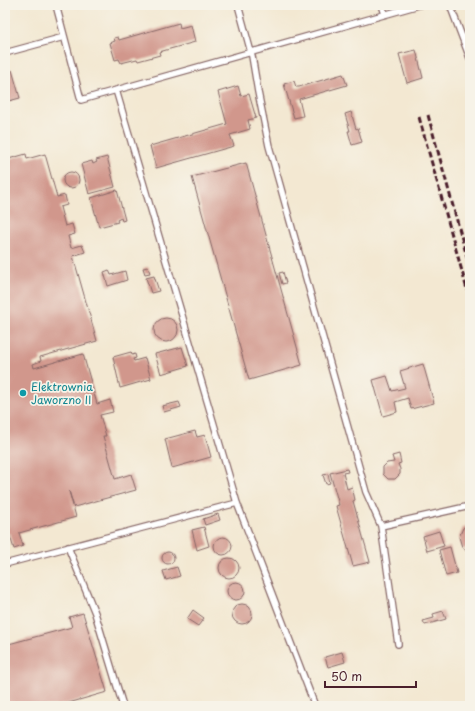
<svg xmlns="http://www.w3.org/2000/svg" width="475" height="711" viewBox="0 0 475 711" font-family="'Playpen Sans',sans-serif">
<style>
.building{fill:#d1978c}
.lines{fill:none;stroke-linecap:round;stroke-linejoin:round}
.service-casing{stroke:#856565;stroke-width:8}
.service{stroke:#fff;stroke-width:5.5}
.rail{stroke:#4a1f2b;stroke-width:3;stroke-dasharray:6 3;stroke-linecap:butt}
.culture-dot{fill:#0f9aa8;stroke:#f7f3e8;stroke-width:1.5}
.labels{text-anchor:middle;stroke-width:3.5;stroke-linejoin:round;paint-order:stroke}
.culture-label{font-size:11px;fill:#0d838f;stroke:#f7f3e8;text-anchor:start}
</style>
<rect width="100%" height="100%" fill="#f7f3e8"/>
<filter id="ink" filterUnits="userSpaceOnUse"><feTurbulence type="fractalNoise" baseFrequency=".025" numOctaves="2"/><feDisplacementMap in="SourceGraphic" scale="8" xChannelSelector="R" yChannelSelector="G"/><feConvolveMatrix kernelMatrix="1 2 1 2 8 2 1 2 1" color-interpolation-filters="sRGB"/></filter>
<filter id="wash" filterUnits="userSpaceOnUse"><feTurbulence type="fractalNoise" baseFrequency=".012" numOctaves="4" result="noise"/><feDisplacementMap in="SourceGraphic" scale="16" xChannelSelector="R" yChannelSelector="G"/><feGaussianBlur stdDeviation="0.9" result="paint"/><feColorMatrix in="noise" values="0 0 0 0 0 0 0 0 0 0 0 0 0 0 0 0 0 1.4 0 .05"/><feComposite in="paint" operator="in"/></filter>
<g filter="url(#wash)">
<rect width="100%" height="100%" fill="#f3e8d2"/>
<g id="blocks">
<path class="building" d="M179 23 180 28 191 25 195 42 159 52 160 55 138 61 137 59 121 63 119 59 115 60 110 43 115 41 114 38 118 37 119 40Z
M416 50 423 78 407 83 399 54Z
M12 70 20 98 5 102V72Z
M343 74 347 85 299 99 303 116 294 118 284 84 294 81 296 87H299Z
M238 86 241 96 249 94 256 118 248 120 250 129 230 135 234 146 156 168 150 146 227 124 218 92Z
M351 112 356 129 358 128 362 142 352 145 348 131H350L345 114Z
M26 154 27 159 45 154 57 197 65 195 67 205 60 207 65 226 72 224 75 234 68 236 71 248 82 245 85 252 73 256 97 341 40 357 41 361 33 364 34 368 83 354 97 404 110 400 113 412 100 415 106 436H103L115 479 131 474 136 490 74 507 69 491 76 517 19 533 23 546 14 549 9 533 5 534V526L7 525 5 516V160Z
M107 157 115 187 89 194 81 164 92 161 93 164 97 162 96 160Z
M246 163 302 365 249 380 192 177Z
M63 180a8 8 0 1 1 16 0a8 8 0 1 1-16 0Z
M117 190 125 220 122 221 121 218 117 220 118 222 99 227 91 198Z
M148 267 150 273 145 274 143 268Z
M109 270 111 275 125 271 127 280 108 286 104 272Z
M283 272 286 283 282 284 279 273Z
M154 276 159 291 151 293 146 278Z
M154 330a12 12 0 1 1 24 0a12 12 0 1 1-24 0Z
M182 347 188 366 161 374 155 354Z
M131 352 132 355 135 354 136 358 133 359 134 361 145 358 151 379 120 388 113 357Z
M423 364 434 403 411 409 408 398 395 402 397 412 383 416 373 380 387 376 392 391 405 388 400 371Z
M179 402 181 407 164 412 162 406Z
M195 431 197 437 205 435 211 457 172 468 165 439Z
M399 454 401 463 398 464 400 469V474L395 479H388L383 474V467L387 463 394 462 392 456Z
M347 469 348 472 343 473 347 489 352 487 355 500 353 501 370 562 353 566 336 506 339 505 330 473Z
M328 474 330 483 326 484 323 475Z
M218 514 220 520 205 525 203 519Z
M470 524V553L462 547 459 537 463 528Z
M204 527 209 546 197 550 192 530Z
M439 531 444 546 427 551 423 536Z
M214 546a9 9 0 1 1 18 0a9 9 0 1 1-18 0Z
M450 547 457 573 446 576 439 550Z
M162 558a6 6 0 1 1 12 0a6 6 0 1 1-12 0Z
M219 568a10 10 0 1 1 20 0a10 10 0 1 1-20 0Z
M177 567 180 576 166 580 163 571Z
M227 591a9 9 0 1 1 18 0a9 9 0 1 1-18 0Z
M232 614a10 10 0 1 1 20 0a10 10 0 1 1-20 0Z
M193 610 204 618 198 626 187 619Z
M443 611 446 619 425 625 423 621 434 618 433 614Z
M83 613 107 692 58 706H5V645L72 627 69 617Z
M342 652 345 662 328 667 325 657Z"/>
</g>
</g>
<g filter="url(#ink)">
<use href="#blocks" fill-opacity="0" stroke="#856565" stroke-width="1"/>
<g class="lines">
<defs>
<path id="service" d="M56 5 81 100 419 5
M238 5 252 56 258 92 269 146 366 492 381 526 398 644
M382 5 385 14
M450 5 470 58
M5 53 64 37
M116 90 237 503 315 706
M381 526 470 506
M68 547 95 613 123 706
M5 564 237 503"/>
</defs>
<use href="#service" class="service-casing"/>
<use href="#service" class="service"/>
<path class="rail" d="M428 115 470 268
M419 117 470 300"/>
</g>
</g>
<circle class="culture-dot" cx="23" cy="393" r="4"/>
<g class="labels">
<g class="culture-label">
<text x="31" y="391">Elektrownia<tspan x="31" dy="13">Jaworzno II</tspan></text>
</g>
</g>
<rect width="475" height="711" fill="none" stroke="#f7f3e8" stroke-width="20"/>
<path d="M325 681v6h91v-6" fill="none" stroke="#4a1f2b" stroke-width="2"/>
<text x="331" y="681" font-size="12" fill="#4a1f2b" stroke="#f7f3e8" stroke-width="3" paint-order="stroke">50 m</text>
</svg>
